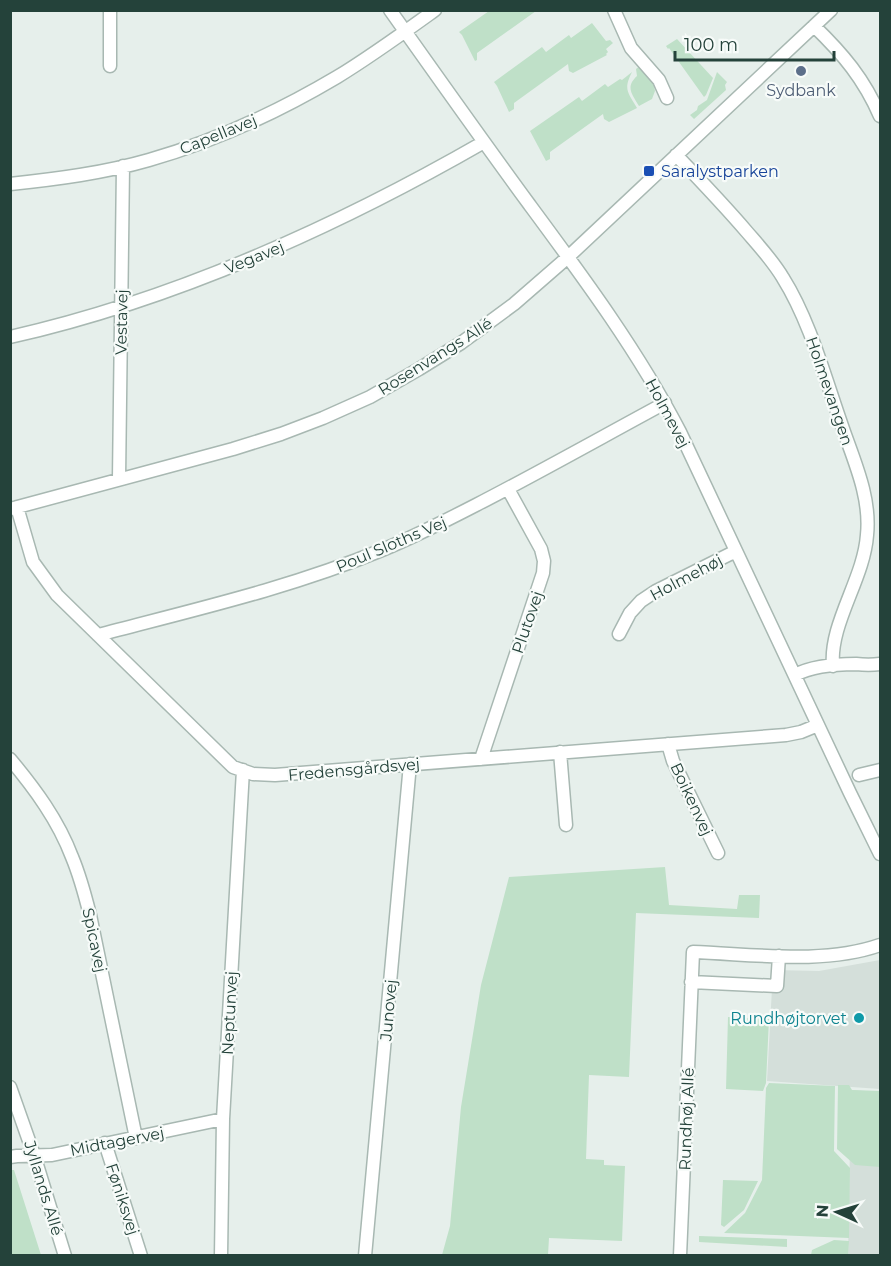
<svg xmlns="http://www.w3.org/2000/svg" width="891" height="1266" viewBox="0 0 891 1266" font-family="Montserrat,sans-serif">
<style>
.built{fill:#d4dfda}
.green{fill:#bfe0c8}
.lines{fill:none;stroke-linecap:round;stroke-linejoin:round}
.minor-casing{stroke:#a8b8b2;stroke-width:15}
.minor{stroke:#fff;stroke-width:12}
.service-dot{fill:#5c6f8a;stroke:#f7fbf9;stroke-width:2}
.transit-dot{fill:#1a4fb4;stroke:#f7fbf9;stroke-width:2}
.culture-dot{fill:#0f9aa8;stroke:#f7fbf9;stroke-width:2}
.labels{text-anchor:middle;stroke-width:4.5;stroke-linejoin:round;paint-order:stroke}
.service-label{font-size:16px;fill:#4e5e75;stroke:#f7fbf9}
.street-label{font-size:16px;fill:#24423a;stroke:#f7fbf9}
.transit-label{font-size:16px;fill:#164399;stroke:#f7fbf9;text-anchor:start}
.culture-label{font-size:16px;fill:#0d838f;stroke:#f7fbf9;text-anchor:end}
</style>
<rect width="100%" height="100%" fill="#e6efeb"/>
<path class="built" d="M880 960V1089L767 1081 773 970 819 971Z
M851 1090 880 1092V1255L848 1256Z"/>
<path class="green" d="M489 11H536L477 53V60L475 61 462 35 459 32Z
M592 23 606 41 610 40 613 43 606 49 608 52 606 54 607 55 573 73 569 71 568 64 514 103V109L509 112 497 86 494 82 542 47 546 52 569 35 571 38Z
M677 39 713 78 706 95 704 97 669 48 668 49 666 46Z
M641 65 653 81 655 91 652 99 639 106C632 94 625 87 637 76L636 69Z
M632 72C623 90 628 92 637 108L609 122 604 119 603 114 550 152V159L546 161 530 131 579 97 582 101 605 84 608 87 620 79 622 80Z
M717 72 727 82 725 85 726 90 694 119 690 115 697 110 698 106 707 100Z
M665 867 669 905 737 909 739 895H760L759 918 636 913 629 1077 589 1075 586 1159 604 1160V1165L625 1166 622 1241 549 1238 548 1255H442L450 1226 461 1107 481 985 509 877Z
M728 1017 769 1019 766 1083 763 1091 726 1089Z
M769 1083 835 1086 834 1151 850 1168 849 1238 724 1233 745 1213 762 1180 766 1088Z
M838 1085H849L852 1090 880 1091V1167L855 1165 837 1149Z
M11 1170H14L41 1255H11Z
M723 1180 758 1181 744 1210 724 1227 721 1225Z
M699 1236 787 1239V1247L699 1242Z
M834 1240 849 1241 848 1255H811L812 1250Z"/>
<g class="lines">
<defs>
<path id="minor" d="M110 10V66
M390 10C436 75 482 140 529 204 583 277 638 351 680 432L850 793 880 854
M614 10 631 48 659 80 667 98
M814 26C843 54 864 79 880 116
M676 155C700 180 724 205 747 232 760 247 773 261 783 278 810 321 825 378 842 426 854 461 871 497 867 535 864 579 829 624 833 666
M10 184C57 179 104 173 149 160 215 141 278 112 337 77 370 57 403 33 435 10
M10 337C178 299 336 227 484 142
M119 479 123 166
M17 507 33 562 57 595 233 767 253 774 275 775 786 735 801 732 818 725
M10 509 233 449 281 434 323 418 370 397 419 369 461 343 514 304 568 257 831 10
M619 634 630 613 641 601 656 591 736 551
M98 635C193 610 290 588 382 550 414 537 445 521 476 505 540 472 602 437 665 403
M795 675C812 666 836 664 856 664 865 665 872 665 880 664
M668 744 673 761 718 853
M560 752 566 825
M10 759C35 789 58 820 72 857 80 876 85 895 90 915L136 1138
M481 759 543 573 544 561 541 549 508 489
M859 775 880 770
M691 982 777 986 779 956
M10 1087 34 1155 65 1256
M105 1143 141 1256
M10 1157 17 1156 52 1155 223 1119
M221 1256 223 1119 243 770
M365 1256 410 764
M680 1256 693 952C753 954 823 965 880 945"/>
</defs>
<use href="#minor" class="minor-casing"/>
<use href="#minor" class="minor"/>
</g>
<circle class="service-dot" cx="801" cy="71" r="6"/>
<rect class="transit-dot" x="643" y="165" width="12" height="12" rx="3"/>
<circle class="culture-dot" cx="859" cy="1018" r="6"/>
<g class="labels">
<g class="service-label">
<text x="801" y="96">Sydbank</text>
</g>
<g class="street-label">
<text transform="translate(218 134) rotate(-22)" y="6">Capellavej</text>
<text transform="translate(254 257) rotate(-22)" y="6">Vegavej</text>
<text transform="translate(121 322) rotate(-89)" y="6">Vestavej</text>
<text transform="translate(435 356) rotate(-32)" y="6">Rosenvangs Allé</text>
<text transform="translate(830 391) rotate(71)" y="6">Holmevangen</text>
<text transform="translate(668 413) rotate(62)" y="6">Holmevej</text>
<text transform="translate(391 544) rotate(-23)" y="6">Poul Sloths Vej</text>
<text transform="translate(686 577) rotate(-28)" y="6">Holmehøj</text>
<text transform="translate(527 622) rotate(-71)" y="6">Plutovej</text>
<text transform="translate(354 769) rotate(-5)" y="6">Fredensgårdsvej</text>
<text transform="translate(692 799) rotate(65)" y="6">Boikenvej</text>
<text transform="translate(95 940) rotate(78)" y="6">Spicavej</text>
<text transform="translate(388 1010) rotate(-85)" y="6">Junovej</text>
<text transform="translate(229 1013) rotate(-87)" y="6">Neptunvej</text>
<text transform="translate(686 1119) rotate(-88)" y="6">Rundhøj Allé</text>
<text transform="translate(117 1141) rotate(-11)" y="6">Midtagervej</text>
<text transform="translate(44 1188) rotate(73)" y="6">Jyllands Allé</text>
<text transform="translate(123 1199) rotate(72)" y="6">Føniksvej</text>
</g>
<g class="transit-label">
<text x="661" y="177">Saralystparken</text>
</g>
<g class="culture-label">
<text x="847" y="1024">Rundhøjtorvet</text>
</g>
</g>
<rect width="891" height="1266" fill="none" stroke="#24423a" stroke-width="24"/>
<g transform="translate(837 1212) rotate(274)" stroke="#f7fbf9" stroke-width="4.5" paint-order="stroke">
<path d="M0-4.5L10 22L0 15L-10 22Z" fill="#24423a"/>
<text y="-9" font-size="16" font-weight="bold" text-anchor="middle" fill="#24423a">N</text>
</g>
<path d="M675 51v9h159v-9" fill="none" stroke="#24423a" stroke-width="3"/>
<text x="684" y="51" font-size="18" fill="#24423a" stroke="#f7fbf9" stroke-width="4.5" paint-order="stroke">100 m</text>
</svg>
